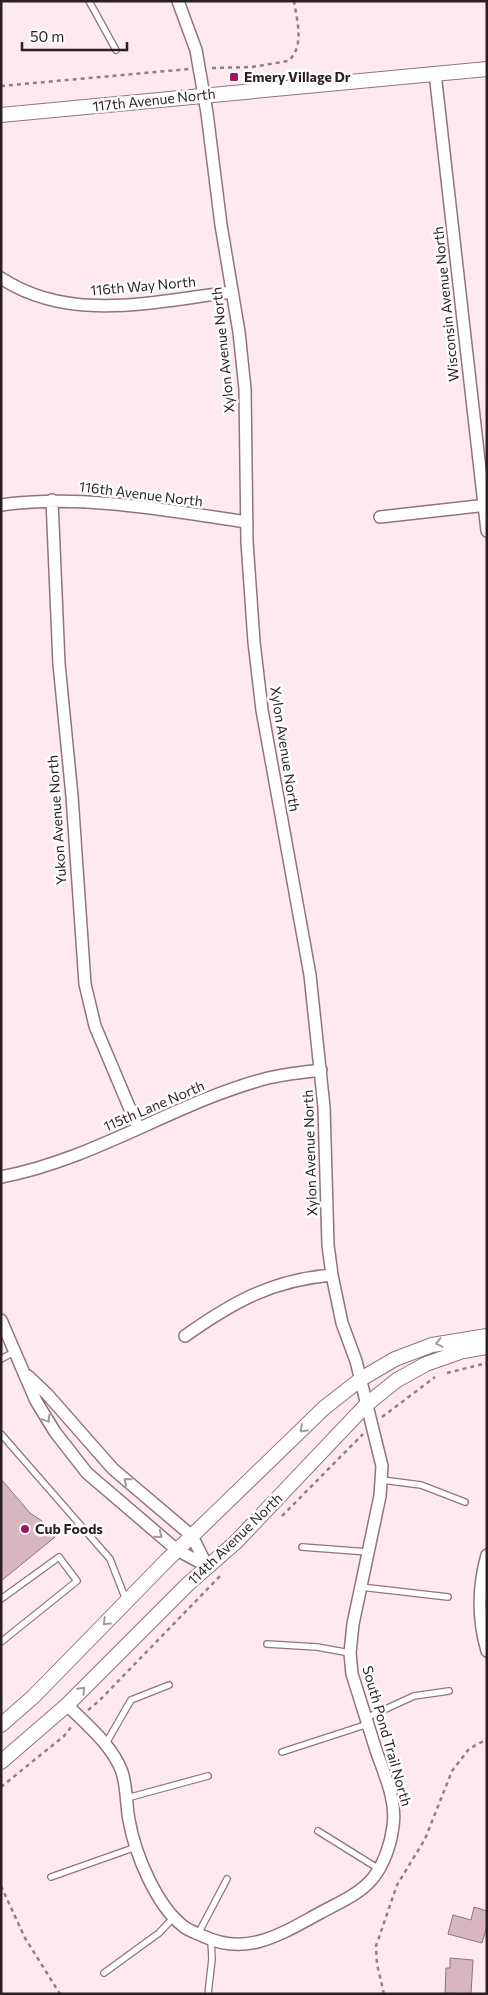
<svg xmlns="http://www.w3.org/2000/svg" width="488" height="1995" viewBox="0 0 488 1995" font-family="Commissioner,sans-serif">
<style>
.building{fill:#d6b6c1;stroke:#90727c}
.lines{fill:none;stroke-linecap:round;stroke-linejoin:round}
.service-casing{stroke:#91747d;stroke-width:8}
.minor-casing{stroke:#91747d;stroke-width:14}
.tertiary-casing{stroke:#91747d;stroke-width:16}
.path{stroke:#908085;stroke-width:2.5;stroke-dasharray:4 4;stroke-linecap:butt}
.service{stroke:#fff;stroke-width:5.5}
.minor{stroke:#fff;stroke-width:11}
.tertiary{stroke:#fff;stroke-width:14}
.oneway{stroke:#a09a9c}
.poi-dot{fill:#a1155e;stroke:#fcfcfc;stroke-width:2}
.labels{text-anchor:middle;stroke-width:5;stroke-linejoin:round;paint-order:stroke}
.poi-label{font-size:14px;font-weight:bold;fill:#2b1f23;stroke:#fcfcfc;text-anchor:start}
.street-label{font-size:14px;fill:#2b1f23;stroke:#fcfcfc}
</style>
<rect width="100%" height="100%" fill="#fde9ef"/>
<path class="building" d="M1 1479 30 1513 42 1521 55 1537 1 1581Z
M474 1907 487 1911V1926L482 1943 448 1934 453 1915 471 1920Z
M450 1958 473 1960 471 1994 445 1993 446 1968H450Z"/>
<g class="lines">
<defs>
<path id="service" d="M89 1 116 50
M1 1359 14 1352
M1 1434 110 1559 126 1600
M382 1480 421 1485 465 1502
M302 1547 368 1552
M361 1587 448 1597
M1 1599 59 1557 77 1581 1 1642
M267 1644 317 1647 350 1653
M366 1718 414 1696 449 1691
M105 1745 131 1700 169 1685
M282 1752 368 1724
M127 1798 208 1776
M318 1831 379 1869
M51 1877 136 1847
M198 1934 227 1879
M104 1973 159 1933 174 1917
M208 1994 212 1959 211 1940"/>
<path id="minor" d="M435 73 487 531
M1 278C71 324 156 301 232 292
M52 500 59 664 72 796 85 984 95 1026 138 1128
M1 505C83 494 165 510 247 522
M380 517 487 505
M1 1177C96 1159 176 1102 268 1078 286 1074 303 1072 321 1070
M1 1320 36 1401 55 1432 87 1473 177 1550 207 1566
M185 1336C233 1302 272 1280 332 1275
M28 1376 47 1394 113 1469 192 1536 207 1566
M487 1555C478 1587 478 1620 487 1651
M67 1705C86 1724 113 1746 122 1772 127 1788 126 1804 129 1820 135 1854 156 1905 183 1926 189 1931 197 1933 203 1936 247 1957 281 1934 320 1913 338 1903 359 1895 373 1878 384 1864 391 1844 393 1826 397 1800 384 1774 376 1750 368 1724 360 1699 352 1674L350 1653 353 1624 380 1496 382 1466 356 1361 342 1323 332 1275 328 1245 324 1107 310 975 262 710 254 642 247 542 245 389 239 332 221 225 207 113 196 50 178 1"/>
<path id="tertiary" d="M1 115 487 69
M1 1725 33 1697 166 1561 324 1408 361 1379 395 1359 432 1345 487 1336
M1 1762 67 1705 188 1584 236 1542 367 1404 397 1380 426 1364 463 1351 487 1347"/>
</defs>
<use href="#service" class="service-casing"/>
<use href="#minor" class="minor-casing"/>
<use href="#tertiary" class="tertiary-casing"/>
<path class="path" d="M212 68 252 67 288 61C305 47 297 21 294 1
M1 86 189 69
M447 1373 487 1363
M382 1417 435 1377
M282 1516 363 1434
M88 1710 100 1700 221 1575
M1 1787 64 1736 72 1726
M1 1886 25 1938 60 1994
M384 1994 377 1964 376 1946 397 1885 425 1839 452 1771 469 1749 487 1739"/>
<use href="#service" class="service"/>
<use href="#minor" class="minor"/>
<use href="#tertiary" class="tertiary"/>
</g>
<defs><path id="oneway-chevron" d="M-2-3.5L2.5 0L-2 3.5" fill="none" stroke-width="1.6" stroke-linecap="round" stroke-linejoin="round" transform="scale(1.25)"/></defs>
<g class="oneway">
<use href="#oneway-chevron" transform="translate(439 1343) rotate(167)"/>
<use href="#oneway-chevron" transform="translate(47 1419) rotate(59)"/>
<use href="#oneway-chevron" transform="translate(303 1429) rotate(136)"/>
<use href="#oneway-chevron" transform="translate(127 1481) rotate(-139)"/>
<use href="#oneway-chevron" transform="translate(159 1535) rotate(39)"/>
<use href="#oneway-chevron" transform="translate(106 1622) rotate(136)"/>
<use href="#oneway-chevron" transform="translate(82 1690) rotate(-46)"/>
</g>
<g class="poi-dot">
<rect x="229" y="72" width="10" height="10" rx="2.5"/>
<circle cx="25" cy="1529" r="5"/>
</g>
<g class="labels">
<g class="poi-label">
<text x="244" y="82">Emery Village Dr</text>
<text x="35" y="1534">Cub Foods</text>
</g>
<g class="street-label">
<text transform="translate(154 100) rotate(-6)" y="5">117th Avenue North</text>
<text transform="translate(143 286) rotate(-5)" y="5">116th Way North</text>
<text transform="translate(446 304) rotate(-96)" y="5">Wisconsin Avenue North</text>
<text transform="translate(223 350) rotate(-96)" y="5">Xylon Avenue North</text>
<text transform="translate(141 494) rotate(7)" y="5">116th Avenue North</text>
<text transform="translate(285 749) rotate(81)" y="5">Xylon Avenue North</text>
<text transform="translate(57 820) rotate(-94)" y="5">Yukon Avenue North</text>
<text transform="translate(154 1106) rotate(-23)" y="5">115th Lane North</text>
<text transform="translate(310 1153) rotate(-92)" y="5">Xylon Avenue North</text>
<text transform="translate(235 1539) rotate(-44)" y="5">114th Avenue North</text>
<text transform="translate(387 1736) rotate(74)" y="5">South Pond Trail North</text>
</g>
</g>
<rect width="488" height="1995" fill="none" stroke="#2b1f23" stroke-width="5"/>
<path d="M22 42v8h105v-8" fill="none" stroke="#2b1f23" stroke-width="2.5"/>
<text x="30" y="42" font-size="15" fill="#2b1f23" stroke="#fcfcfc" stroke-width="4" paint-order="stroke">50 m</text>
</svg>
